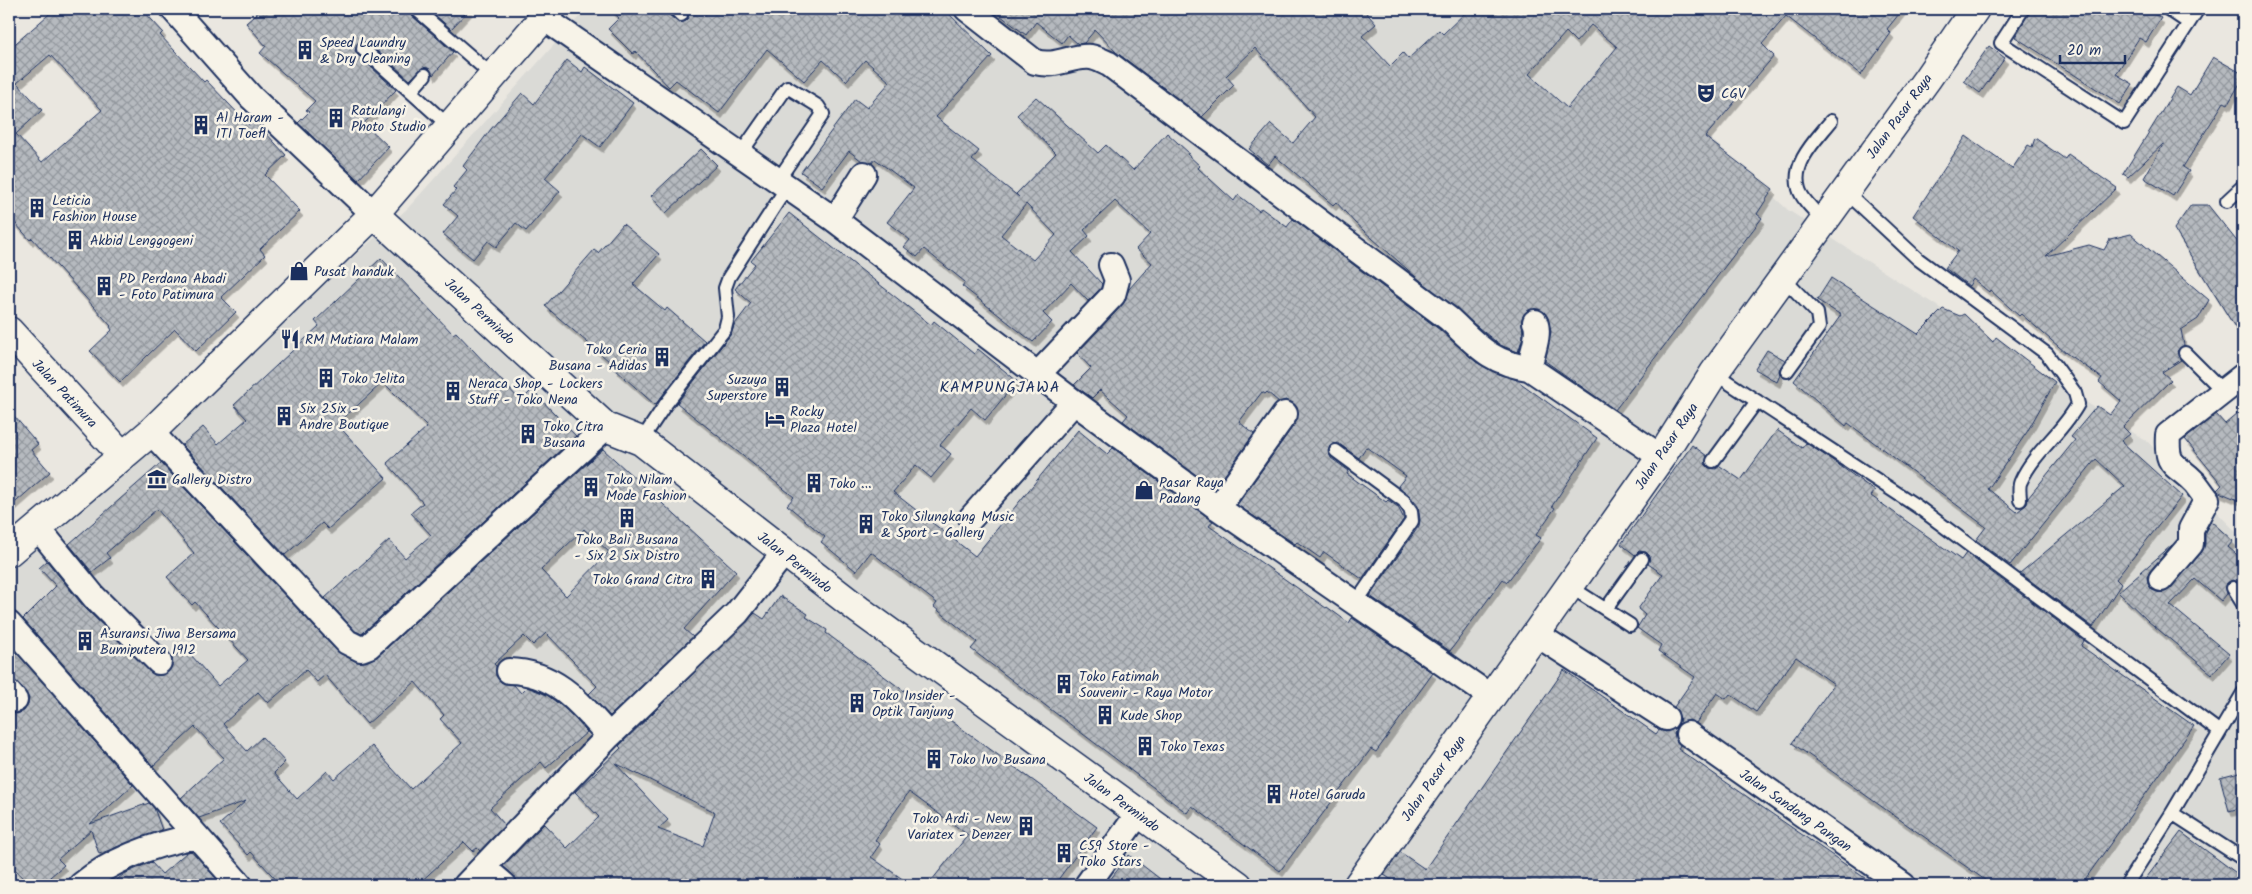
<svg xmlns="http://www.w3.org/2000/svg" width="2252" height="894" viewBox="0 0 2252 894" font-family="Kalam,sans-serif">
<style>
.built{fill:#dadad6}
.building{fill:url(#building-cross-hatch);stroke:#1b2f5e;fill-rule:evenodd;filter:url(#shadow)}
.lines{fill:none;stroke-linecap:round;stroke-linejoin:round}
.service-casing{stroke:#1b2f5e;stroke-width:16}
.minor-casing{stroke:#1b2f5e;stroke-width:28}
.tertiary-casing{stroke:#1b2f5e;stroke-width:31}
.secondary-casing{stroke:#1b2f5e;stroke-width:31}
.service{stroke:#f7f3e8;stroke-width:12}
.minor{stroke:#f7f3e8;stroke-width:24}
.tertiary{stroke:#f7f3e8;stroke-width:28}
.secondary{stroke:#f7f3e8;stroke-width:28}
.labels{text-anchor:middle;stroke-width:5;stroke-linejoin:round;paint-order:stroke}
.poi-label{font-size:14px;fill:#1b2f5e;stroke:#f7f3e8;text-anchor:start}
.street-label{font-size:14px;fill:#1b2f5e;stroke:#f7f3e8}
.quarter-label{font-size:16px;letter-spacing:1px;fill:#1b2f5e;stroke:#f7f3e8}
</style>
<defs>
<pattern id="building-cross-hatch" width="8" height="8" patternUnits="userSpaceOnUse" patternTransform="scale(1.25)"><rect width="8" height="8" fill="#b6babf"/><path d="M0 0l8 8M0 8l8-8" fill="none" stroke="#93989e"/></pattern>
<filter id="shadow"><feDropShadow dx="3" dy="5.5" stdDeviation="0" flood-color="#0004"/></filter>
</defs>
<rect width="100%" height="100%" fill="#eae7e0"/>
<filter id="ink" filterUnits="userSpaceOnUse"><feTurbulence type="fractalNoise" baseFrequency=".02" numOctaves="2"/><feDisplacementMap in="SourceGraphic" scale="10" xChannelSelector="R" yChannelSelector="G"/><feConvolveMatrix kernelMatrix="1 2 1 2 8 2 1 2 1" color-interpolation-filters="sRGB"/></filter>
<g filter="url(#ink)">
<path class="built" d="M586 9H1571L1788 210 2148 442 2243 539V885H9V565L408 208Z"/>
<path class="building" d="M55 9H142L163 32 160 35 204 82 206 80 249 125 254 120 286 155 265 175 300 211 260 249 265 255 221 297 236 312 196 351 175 329 120 382 90 351 112 330 110 327 111 326 32 238 30 240 9 216V49ZM50 55 102 110 42 162 16 134 42 110 17 83Z
M262 9H408L411 15 453 52 433 75 430 69 423 67 410 80 368 43 361 41 357 44 355 51 358 55 396 90 364 123 389 147 358 180 298 123 309 112 306 110 315 101 260 53 266 46 246 23Z
M428 9H470L451 29Z
M611 9H667L669 15 679 23 686 21 689 18 686 9H944L992 56 936 117 979 151 972 160 1019 197 1016 194 1056 153 1017 115 1036 97 1098 153 1106 145 1133 170 1167 133 1189 153 1187 154 1200 166 1198 168 1234 201 1238 195 1259 211 1261 208 1287 227 1293 219 1440 330 1476 362 1498 374 1515 379 1597 438 1552 506 1555 508 1536 535 1541 538 1507 582 1503 579 1450 651 1370 596 1419 526 1420 520 1418 506 1409 495 1398 486 1406 476 1366 447 1359 458 1337 443 1330 446 1328 451 1331 458 1349 471 1347 474 1386 502 1388 500 1398 507 1404 519 1362 579 1324 552 1320 558 1297 542 1295 544 1237 505 1296 422 1298 409 1293 403 1286 400 1279 402 1267 392 1265 394 1262 392 1239 422 1254 434 1215 489 1123 421 1128 415 1100 390 1092 398 1074 385 1091 368 1077 353 1123 304 1129 289 1152 263 1136 249 1150 234 1115 201 1084 230 1089 236 1072 252 1102 284 1101 288 1088 301 1071 283 1043 313 1052 322 1033 342 962 286 965 282 924 249 917 257 904 247 910 240 887 222 914 188 875 159 872 163 862 161 849 151 822 187 801 172 855 99 867 108 890 82 865 60 846 81 823 60 804 81 767 49 719 113 676 80 669 87 635 51 633 54 608 29 619 18ZM1026 204 1056 235 1033 260 1001 235Z
M992 9H1363L1376 24 1362 36 1390 66 1403 53 1408 59 1439 30 1443 34 1469 9H1903L1887 29 1891 33 1861 75 1786 16 1762 44 1774 56 1705 137 1773 189 1757 214 1762 218 1615 410 1545 361 1551 332 1548 318 1544 312 1531 309 1525 313 1522 319 1523 337 1518 352 1500 345 1416 277 1355 223 1336 202 1333 205 1275 156 1268 165 1249 149 1271 124 1293 143 1315 117 1255 48 1226 76 1234 85 1202 117 1117 53 1095 30 1084 43 1078 44 1068 35 1062 43 1036 22 1026 35ZM1591 25 1617 47 1567 108 1529 74 1566 32 1576 42Z
M2031 9H2146L2161 18 2146 42 2139 38 2116 74 2133 84 2120 104 2015 37Z
M1989 46 2005 58 1980 93 1964 81Z
M2213 57 2243 74V78L2228 104 2224 102 2183 167 2189 171 2173 196 2144 178 2164 143 2128 177 2123 174 2177 87 2190 95Z
M567 60 582 72 585 67 633 103 600 147 582 134 545 178 560 191 526 231 516 223 496 247 488 241 473 259 443 234 458 216 444 204 456 190 453 187 467 170 463 166 491 129 522 93 534 104Z
M1966 136 2012 169 2028 145 2032 147 2035 138 2065 159 2068 154 2117 188 2046 256 2089 245 2104 250 2110 239 2131 234 2209 300 2198 319 2181 330 2184 345 2177 351 2181 360 2162 372 2171 380 2123 427 2130 434 2121 441 2182 496 2116 579 2121 584 2093 627 2020 573 2125 486 2096 459 2010 565 1976 540 1986 527 1848 423 1846 426 1794 381 1841 315 1817 300 1831 278 1918 334 1943 309 1960 316 1964 314 1993 342 1996 337 2055 382 2027 432 1988 489 2017 512 2027 504 2028 498 2075 440 2071 437 2097 406 2110 415 2121 401 2099 382 2102 378 2066 353 2021 314 2019 316 1990 290 1989 292 1973 279 1969 286 1945 268 1958 251 1913 216Z
M701 149 717 165 666 213 651 196Z
M2191 205H2208L2243 249V340L2174 229Z
M789 213 931 325 934 321 974 354 978 349 1017 381 985 420 971 408 940 445 951 454 931 478 916 465 893 492 975 556 1078 430 1107 454 1113 448 1213 521 1209 526 1326 608 1327 607 1349 623 1352 618 1433 673 1376 752 1371 749 1280 871 1192 806 1187 813 971 649 977 642 934 607 937 603 871 552 856 571 821 542 825 537 787 505 794 497 677 403 731 334 735 324 751 303 735 289 755 264 751 261Z
M623 224 659 254 633 284 665 311 667 308 705 341 655 405 615 369 616 367 545 306 594 250 598 253Z
M381 258 453 334 456 332 521 401 532 390 576 436 362 634 355 631 325 598 389 540 405 558 431 535 411 513 423 503 387 463 427 427 405 404 383 382 337 424 386 478 328 529 322 523 285 555 182 445 203 427 218 444 247 419 234 405 319 326 315 321Z
M1767 350 1785 360 1779 370 1780 375 1777 382 1755 369Z
M2243 409V502L2219 492 2217 490 2222 485 2185 439 2216 414 2225 424Z
M9 410 38 444 31 450 50 472 9 508Z
M1777 430 1802 448 1806 443 1832 460 1875 491 1871 496 1961 560 1966 553 2084 641 2081 646 2194 726 2081 885H1992L1792 743 1834 684 1796 657 1756 712 1730 694 1726 699 1717 693 1696 723 1689 720 1678 725 1680 718 1674 707 1695 677 1658 651 1661 645 1637 628 1645 615 1638 609 1663 574 1648 564 1650 556 1646 552 1639 551 1635 555 1621 544 1692 445 1707 456 1705 464 1709 468 1716 469 1720 466 1741 480Z
M603 449 736 571 684 629 693 637 610 716 589 694 597 686 546 633 533 645 524 636 494 664 496 666V676L501 682 514 685 521 693 527 687 547 695 568 711 587 732 546 768 541 762 490 808 505 825 480 851 477 848 473 851 464 842 417 885H281L251 852 248 855 220 824 246 801 199 818 181 798 224 758 195 727 153 766 23 619 56 586 39 568 47 561 84 607 154 675H162L168 672 172 666V659L185 648 218 686 248 660 195 602 192 605 167 577 194 553 157 509 106 553 110 558 92 572 69 544 161 463 337 651 355 661 366 662 378 656ZM584 529 609 552 566 596 541 570ZM306 670 317 682 325 675 367 724 415 682 444 715 440 719 462 743 411 789 372 746 334 779 327 771 297 799 274 773 285 762 262 737 247 751 223 724 258 692 268 703Z
M2211 521 2233 541 2228 547 2243 560V576L2238 582 2232 580 2226 584 2227 594 2221 601 2195 579 2170 605 2229 654 2212 674 2148 621 2118 592 2172 545 2151 570 2147 577 2148 584 2152 590 2165 592 2171 588 2201 553 2205 544V532Z
M780 596 808 614 806 617 827 630 826 633 904 691 906 688 1097 827 1054 885H928L968 835 909 792 875 840 880 844 871 857 911 885H517L513 875 503 866 544 824 567 848 599 817 575 792 621 748 619 746 755 613 764 619ZM615 763 715 812 703 846 658 829 668 820Z
M9 644 133 785 90 824 149 803 154 808 162 830 99 854 91 830 58 859 64 865 50 877 57 885H29L9 862V712L17 714 24 711 28 705 29 698 19 684 9 680Z
M1564 670 1656 734 1659 730 1666 732 1677 726 1674 733 1680 745 1678 749 1875 885H1400L1384 875 1400 852 1425 869Z
M2243 771V807L2229 811 2220 777Z
M2181 832 2243 878V885H2141Z
M192 851 222 885H111L124 874 151 862 162 874 187 852Z
M1129 855 1168 885H1106Z"/>
<g class="lines">
<defs>
<path id="service" d="M416 9 492 75
M675 9 681 15
M2023 9 2001 43 2124 123 2198 9
M2168 9 2189 23
M363 49 449 126
M411 91 425 75
M741 153 787 87 818 106 823 114 778 180
M1844 190 1918 259 2047 354 2075 393 2078 404C2063 432 2034 452 2021 481 2018 486 2020 494 2020 500
M2227 201 2243 186
M1823 220C1816 212 1802 200 1799 189 1791 163 1816 140 1831 121
M1782 277 1817 313 1819 327 1787 371
M2185 353 2223 391
M1714 373 1918 507 2220 732
M641 441 665 405 725 329 728 317 725 288 729 277 787 187
M1336 451 1404 501 1411 511 1412 521 1355 604
M1713 461 1757 401
M1569 586 1630 625
M2233 588 2243 604
M1606 609 1642 559
M2172 813 2243 859
M2126 885 2172 813 2243 693"/>
<path id="minor" d="M173 9 251 97 374 214
M967 9 1035 62C1057 68 1070 55 1091 57 1097 58 1104 62 1109 64L1449 319C1476 344 1490 363 1529 368L1661 457
M545 19 835 220 1074 402 1218 508 1490 696
M835 220 864 174
M1529 368C1531 356 1541 334 1535 322
M1039 373 1113 295 1117 280 1111 265
M151 432 347 642 361 649 369 646 606 427
M1218 508 1285 414
M971 518 1074 402
M38 528 94 597 159 662
M2161 579 2191 544V529L2207 499C2203 494 2199 488 2195 483 2175 462 2166 469 2168 435L2243 376
M9 624 240 885
M1536 634 1666 718
M509 671C556 672 580 703 609 736
M9 693 15 700
M1688 734 1903 885
M484 868 504 885
M81 885C114 858 155 844 196 836
M466 885 609 736 737 613 784 553
M1087 885 1138 814"/>
<path id="tertiary" d="M9 331 122 455"/>
<path id="secondary" d="M374 214 606 427 641 441 859 610 1238 885
M9 552 151 432 374 214 551 9
M1358 885 1661 457 1714 373 1927 79 1975 9"/>
</defs>
<use href="#service" class="service-casing"/>
<use href="#minor" class="minor-casing"/>
<use href="#tertiary" class="tertiary-casing"/>
<use href="#secondary" class="secondary-casing"/>
<use href="#service" class="service"/>
<use href="#minor" class="minor"/>
<use href="#tertiary" class="tertiary"/>
<use href="#secondary" class="secondary"/>
</g>
</g>
<defs>
<symbol id="building-bare" viewBox="-9 -9 18 18"><path d="M-4-6H4V6H1V3H-1V6H-4ZM-2.5-4.3h1.7v1.8h-1.7ZM.8-4.3h1.7v1.8H.8ZM-2.5-1h1.7V.8h-1.7ZM.8-1h1.7V.8H.8Z" fill="#1b2f5e" stroke="#f7f3e8" stroke-width="2.5" paint-order="stroke"/></symbol>
<symbol id="theatre-bare" viewBox="-9 -9 18 18"><path d="M-5-5.5Q0-4 5-5.5V0Q5 5 0 6Q-5 5-5 0ZM-3.3-2.5H-1v1.5H-3.3ZM1-2.5H3.3v1.5H1ZM-2.8 1Q0 5.5 2.8 1Z" fill="#1b2f5e" stroke="#f7f3e8" stroke-width="2.5" paint-order="stroke"/></symbol>
<symbol id="shop-bare" viewBox="-9 -9 18 18"><path d="M-5-2.5h2.3a2.7 3.5 0 0 1 5.4 0H5L5.5 6h-11ZM-1.5-2.5h3a1.5 2.3 0 0 0-3 0Z" fill="#1b2f5e" stroke="#f7f3e8" stroke-width="2.5" paint-order="stroke"/></symbol>
<symbol id="restaurant-bare" viewBox="-9 -9 18 18"><path d="M-5-6h1v4h1v-4h1v4h1v-4h1v5L-1.5 .5V6h-2V.5L-5-1ZM5-6V6H3V1.5H1.5Q1.5-4 5-6Z" fill="#1b2f5e" stroke="#f7f3e8" stroke-width="2.5" paint-order="stroke"/></symbol>
<symbol id="hotel-bare" viewBox="-9 -9 18 18"><path d="M-6-4.5h1.5V1H6V5H4.5V3h-9V5H-6ZM-4 0a1.8 1.8 0 1 1 3.6 0ZM.5 0V-2.5h3Q6-2.5 6 0Z" fill="#1b2f5e" stroke="#f7f3e8" stroke-width="2.5" paint-order="stroke"/></symbol>
<symbol id="museum-bare" viewBox="-9 -9 18 18"><path d="M0-6L6-3V-2H-6V-3ZM-5-1h2V3h-2ZM-1-1h2V3h-2ZM3-1h2V3H3ZM-6 4H6V6H-6Z" fill="#1b2f5e" stroke="#f7f3e8" stroke-width="2.5" paint-order="stroke"/></symbol>
</defs>
<g fill-rule="evenodd">
<use href="#building-bare" x="291" y="36" width="28" height="28"/>
<use href="#theatre-bare" x="1692" y="79" width="28" height="28"/>
<use href="#building-bare" x="322" y="104" width="28" height="28"/>
<use href="#building-bare" x="187" y="111" width="28" height="28"/>
<use href="#building-bare" x="23" y="194" width="28" height="28"/>
<use href="#building-bare" x="61" y="226" width="28" height="28"/>
<use href="#shop-bare" x="285" y="257" width="28" height="28"/>
<use href="#building-bare" x="90" y="272" width="28" height="28"/>
<use href="#restaurant-bare" x="276" y="325" width="28" height="28"/>
<use href="#building-bare" x="648" y="343" width="28" height="28"/>
<use href="#building-bare" x="312" y="364" width="28" height="28"/>
<use href="#building-bare" x="768" y="373" width="28" height="28"/>
<use href="#building-bare" x="439" y="377" width="28" height="28"/>
<use href="#building-bare" x="270" y="402" width="28" height="28"/>
<use href="#hotel-bare" x="761" y="405" width="28" height="28"/>
<use href="#building-bare" x="514" y="420" width="28" height="28"/>
<use href="#museum-bare" x="143" y="465" width="28" height="28"/>
<use href="#building-bare" x="800" y="469" width="28" height="28"/>
<use href="#building-bare" x="577" y="473" width="28" height="28"/>
<use href="#shop-bare" x="1130" y="476" width="28" height="28"/>
<use href="#building-bare" x="613" y="504" width="28" height="28"/>
<use href="#building-bare" x="852" y="510" width="28" height="28"/>
<use href="#building-bare" x="694" y="565" width="28" height="28"/>
<use href="#building-bare" x="71" y="627" width="28" height="28"/>
<use href="#building-bare" x="1050" y="670" width="28" height="28"/>
<use href="#building-bare" x="843" y="689" width="28" height="28"/>
<use href="#building-bare" x="1091" y="701" width="28" height="28"/>
<use href="#building-bare" x="1131" y="732" width="28" height="28"/>
<use href="#building-bare" x="920" y="745" width="28" height="28"/>
<use href="#building-bare" x="1260" y="780" width="28" height="28"/>
<use href="#building-bare" x="1012" y="812" width="28" height="28"/>
<use href="#building-bare" x="1050" y="839" width="28" height="28"/>
</g>
<g class="labels">
<g class="poi-label">
<text x="320" y="47">Speed Laundry<tspan x="320" dy="16">&amp; Dry Cleaning</tspan></text>
<text x="1721" y="98">CGV</text>
<text x="351" y="115">Ratulangi<tspan x="351" dy="16">Photo Studio</tspan></text>
<text x="216" y="122">Al Haram -<tspan x="216" dy="16">ITI Toefl</tspan></text>
<text x="52" y="205">Leticia<tspan x="52" dy="16">Fashion House</tspan></text>
<text x="90" y="245">Akbid Lenggogeni</text>
<text x="314" y="276">Pusat handuk</text>
<text x="119" y="283">PD Perdana Abadi<tspan x="119" dy="16">- Foto Patimura</tspan></text>
<text x="305" y="344">RM Mutiara Malam</text>
<text x="647" y="354" text-anchor="end">Toko Ceria<tspan x="647" dy="16">Busana - Adidas</tspan></text>
<text x="341" y="383">Toko Jelita</text>
<text x="767" y="384" text-anchor="end">Suzuya<tspan x="767" dy="16">Superstore</tspan></text>
<text x="468" y="388">Neraca Shop - Lockers<tspan x="468" dy="16">Stuff - Toko Nena</tspan></text>
<text x="299" y="413">Six 2Six -<tspan x="299" dy="16">Andre Boutique</tspan></text>
<text x="790" y="416">Rocky<tspan x="790" dy="16">Plaza Hotel</tspan></text>
<text x="543" y="431">Toko Citra<tspan x="543" dy="16">Busana</tspan></text>
<text x="172" y="484">Gallery Distro</text>
<text x="606" y="484">Toko Nilam<tspan x="606" dy="16">Mode Fashion</tspan></text>
<text x="1159" y="487">Pasar Raya<tspan x="1159" dy="16">Padang</tspan></text>
<text x="829" y="488">Toko ...</text>
<text x="881" y="521">Toko Silungkang Music<tspan x="881" dy="16">&amp; Sport - Gallery</tspan></text>
<text x="627" y="544" text-anchor="middle">Toko Bali Busana<tspan x="627" dy="16">- Six 2 Six Distro</tspan></text>
<text x="693" y="584" text-anchor="end">Toko Grand Citra</text>
<text x="100" y="638">Asuransi Jiwa Bersama<tspan x="100" dy="16">Bumiputera 1912</tspan></text>
<text x="1079" y="681">Toko Fatimah<tspan x="1079" dy="16">Souvenir - Raya Motor</tspan></text>
<text x="872" y="700">Toko Insider -<tspan x="872" dy="16">Optik Tanjung</tspan></text>
<text x="1120" y="720">Kude Shop</text>
<text x="1160" y="751">Toko Texas</text>
<text x="949" y="764">Toko Ivo Busana</text>
<text x="1289" y="799">Hotel Garuda</text>
<text x="1011" y="823" text-anchor="end">Toko Ardi - New<tspan x="1011" dy="16">Variatex - Denzer</tspan></text>
<text x="1079" y="850">C59 Store -<tspan x="1079" dy="16">Toko Stars</tspan></text>
</g>
<g class="street-label">
<text transform="translate(1899 116) rotate(-54)" y="5">Jalan Pasar Raya</text>
<text transform="translate(480 311) rotate(43)" y="5">Jalan Permindo</text>
<text transform="translate(65 393) rotate(47)" y="5">Jalan Patimura</text>
<text transform="translate(1666 446) rotate(-56)" y="5">Jalan Pasar Raya</text>
<text transform="translate(795 562) rotate(38)" y="5">Jalan Permindo</text>
<text transform="translate(1433 778) rotate(-55)" y="5">Jalan Pasar Raya</text>
<text transform="translate(1122 802) rotate(36)" y="5">Jalan Permindo</text>
<text transform="translate(1796 810) rotate(35)" y="5">Jalan Sandang Pangan</text>
</g>
<g class="quarter-label">
<text x="1000" y="392">KAMPUNGJAWA</text>
</g>
</g>
<rect width="2252" height="894" fill="none" stroke="#f7f3e8" stroke-width="30"/>
<rect x="15" y="15" width="2222" height="864" fill="none" stroke="#1b2f5e" stroke-width="2" filter="url(#ink)"/>
<path d="M2060 55v8h65v-8" fill="none" stroke="#1b2f5e" stroke-width="2.5"/>
<text x="2067" y="55" font-size="15" fill="#1b2f5e" stroke="#f7f3e8" stroke-width="4" paint-order="stroke">20 m</text>
</svg>
